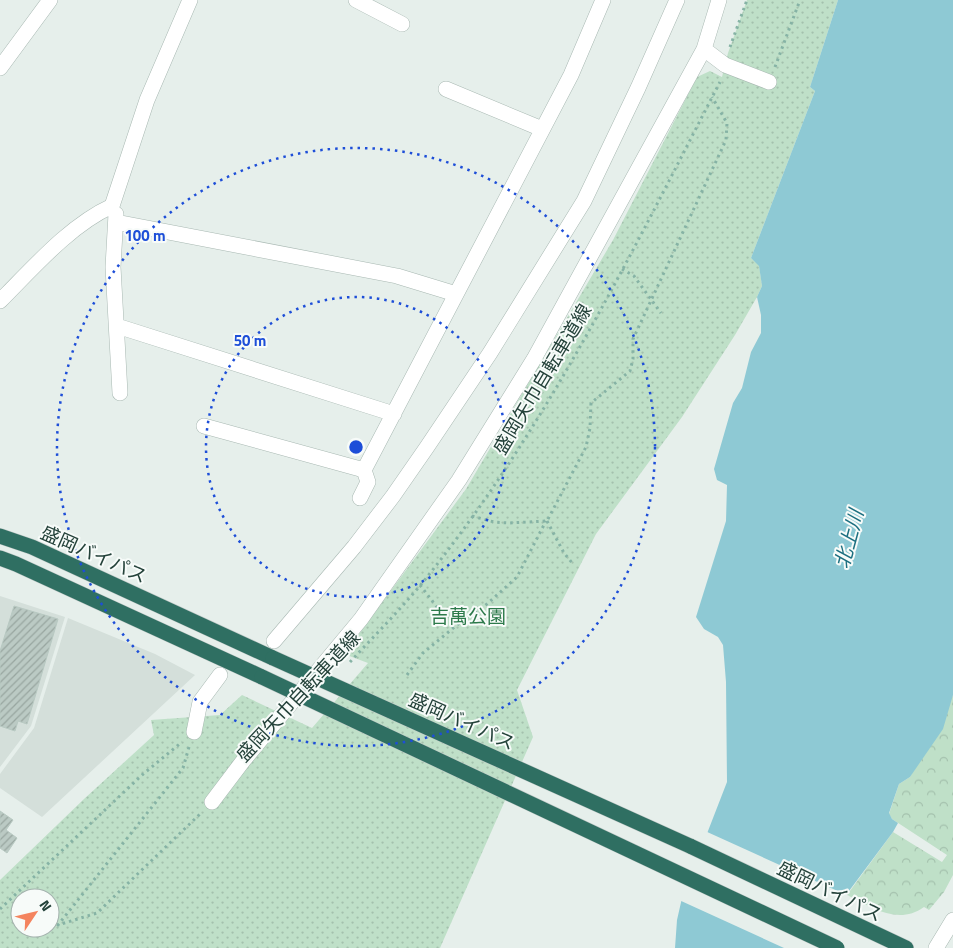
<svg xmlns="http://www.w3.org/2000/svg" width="953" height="948" viewBox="0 0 953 948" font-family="'Titillium Web','Noto Sans JP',sans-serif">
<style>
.built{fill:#d4dfda}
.grass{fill:url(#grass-dots);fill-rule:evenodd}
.forest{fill:url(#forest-crowns)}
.water{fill:#8ec9d4}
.pier{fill:#e6efeb}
.building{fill:url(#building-hatch);stroke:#b8c9c2}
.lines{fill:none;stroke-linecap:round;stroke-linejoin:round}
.minor-casing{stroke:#a8b8b2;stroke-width:16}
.highway-casing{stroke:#c2cac8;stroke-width:16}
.path{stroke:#86b3a5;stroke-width:3;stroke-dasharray:2.5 4;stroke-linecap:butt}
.minor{stroke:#fff;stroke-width:15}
.highway{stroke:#2f6f62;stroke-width:15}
.highway-bridge-casing{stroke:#c2cac8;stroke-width:16;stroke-linecap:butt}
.highway-bridge{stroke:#2f6f62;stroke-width:15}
.ring{fill:none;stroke:#1d4ed8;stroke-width:2.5;stroke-dasharray:2.5 5}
.labels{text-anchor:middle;stroke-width:4;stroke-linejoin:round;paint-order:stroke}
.street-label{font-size:19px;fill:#24423a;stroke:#f7fbf9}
.park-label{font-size:19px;fill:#2d7a4b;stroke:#f7fbf9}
.water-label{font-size:20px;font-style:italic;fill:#1c6f80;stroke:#f7fbf9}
.centre{fill:#1d4ed8;stroke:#f7fbf9;stroke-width:2.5}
.ring-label{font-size:15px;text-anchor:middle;font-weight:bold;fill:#1d4ed8;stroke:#f7fbf9;stroke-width:4;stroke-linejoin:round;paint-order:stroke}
</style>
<defs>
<pattern id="grass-dots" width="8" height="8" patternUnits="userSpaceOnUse" patternTransform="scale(1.25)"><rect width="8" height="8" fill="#bfe0c8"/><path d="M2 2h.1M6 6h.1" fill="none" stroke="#a4c1ad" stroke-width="1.8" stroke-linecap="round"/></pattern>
<pattern id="forest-crowns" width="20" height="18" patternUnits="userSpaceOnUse" patternTransform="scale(1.25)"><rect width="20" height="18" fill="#bfe0c8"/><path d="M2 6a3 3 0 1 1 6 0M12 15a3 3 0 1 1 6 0" fill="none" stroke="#a4c1ad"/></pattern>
<pattern id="building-hatch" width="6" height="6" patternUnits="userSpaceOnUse" patternTransform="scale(1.25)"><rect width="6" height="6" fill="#bbcac4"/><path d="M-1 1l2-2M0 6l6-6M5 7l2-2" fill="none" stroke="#98a6a0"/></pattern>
</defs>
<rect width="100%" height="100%" fill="#e6efeb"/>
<path class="built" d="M0 596 65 617 31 726 0 767Z
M68 618 155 654 195 675 42 817 0 788V774L34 728Z"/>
<path class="grass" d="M747 0H838L810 87 815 91 751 258 759 265 762 286 757 297 735 335 682 417 596 534 517 690 533 737 440 948H0V880L84 799 154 735 151 720 220 715 242 695 312 728 368 663 344 654 466 489 613 240 697 77 710 71 722 77 728 53ZM20 898H50V928H20Z"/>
<path class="forest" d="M953 695V875L944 892 929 910 924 907C898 926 871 907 847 895L893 832 942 862 947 855 892 819 889 814 899 784 910 777Z"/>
<path class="water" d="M838 0H953V695L943 729 910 777 899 784 889 813 892 819 898 823 893 832 849 891 805 948H675L677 920 682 898 727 782 726 682 723 645 718 637 704 629 696 617 726 521 727 485 717 480 714 469 733 403 742 388 751 352 761 333V315L757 297 762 286 759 266 751 258 815 91 810 87Z"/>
<path class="pier" d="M705 831 804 876 849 896 808 948H784L679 900Z"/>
<path class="building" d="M14 606 58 619 27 724 18 721 15 731 0 726V651Z
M0 811 13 820 6 830 17 838 7 853 0 848Z"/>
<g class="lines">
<defs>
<path id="minor" d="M356 0 402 24
M719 0 704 49 725 65 769 82
M0 68 50 0
M446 89 542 129
M116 214 113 267 120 393
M116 222 397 276 456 294
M0 301C33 268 70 225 112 206L147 100 190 0
M117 326 394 414
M204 426 364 470 368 482 360 498
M364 470 571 75 603 0
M274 641 354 547 393 496 427 447 490 353 584 201 638 88 677 0
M194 732 200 702 220 675
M212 802 243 761 361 619 459 480 534 359 704 49
M936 948 953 920"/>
<path id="highway" d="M0 536 32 547 273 658
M0 558 16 564 262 677
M690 846 906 948"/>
</defs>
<use href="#minor" class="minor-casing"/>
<use href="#highway" class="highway-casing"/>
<path class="path" d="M730 47 747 0
M775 67 800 0
M622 269 634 276 661 313
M472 516 494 522 509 523 547 521 586 447 590 428 591 403 630 371 633 359V339L726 140 727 123 712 97
M547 521 564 553 573 564
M420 585 440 611 464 620 487 604 517 577 546 521
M350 662C377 633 406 604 431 572 549 423 633 250 720 82
M407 675 423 653 463 620
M189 747 183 768 58 925 97 913 200 814
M0 909 142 775 182 742"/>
<use href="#minor" class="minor"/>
<use href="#highway" class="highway"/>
<defs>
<path id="highway-bridge" d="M273 658 690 846
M262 677 837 948"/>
</defs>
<use href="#highway-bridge" class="highway-bridge-casing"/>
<use href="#highway-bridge" class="highway-bridge"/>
</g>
<g class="ring">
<circle cx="356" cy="447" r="150"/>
<circle cx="356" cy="447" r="299"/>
</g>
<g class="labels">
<g class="street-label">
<text transform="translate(542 379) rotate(-59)" y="7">盛岡矢巾自転車道線</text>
<text transform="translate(94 554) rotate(24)" y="7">盛岡バイパス</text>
<text transform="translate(298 696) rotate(-47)" y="7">盛岡矢巾自転車道線</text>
<text transform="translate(462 721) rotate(24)" y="7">盛岡バイパス</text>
<text transform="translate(830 891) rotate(26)" y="7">盛岡バイパス</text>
</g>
<g class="park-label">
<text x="468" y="623">吉萬公園</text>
</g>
<g class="water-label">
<text transform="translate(849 539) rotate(-75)" y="7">北上川</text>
</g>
</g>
<circle cx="356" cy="447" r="8" class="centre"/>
<g class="ring-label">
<text x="145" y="241">100 m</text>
<text x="250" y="346">50 m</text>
</g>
<g transform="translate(35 913) rotate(55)"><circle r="24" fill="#f7fbf9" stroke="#a3b1ad"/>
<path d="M0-4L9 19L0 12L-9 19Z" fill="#f4845f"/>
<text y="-8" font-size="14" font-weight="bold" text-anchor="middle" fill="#24423a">N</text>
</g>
</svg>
